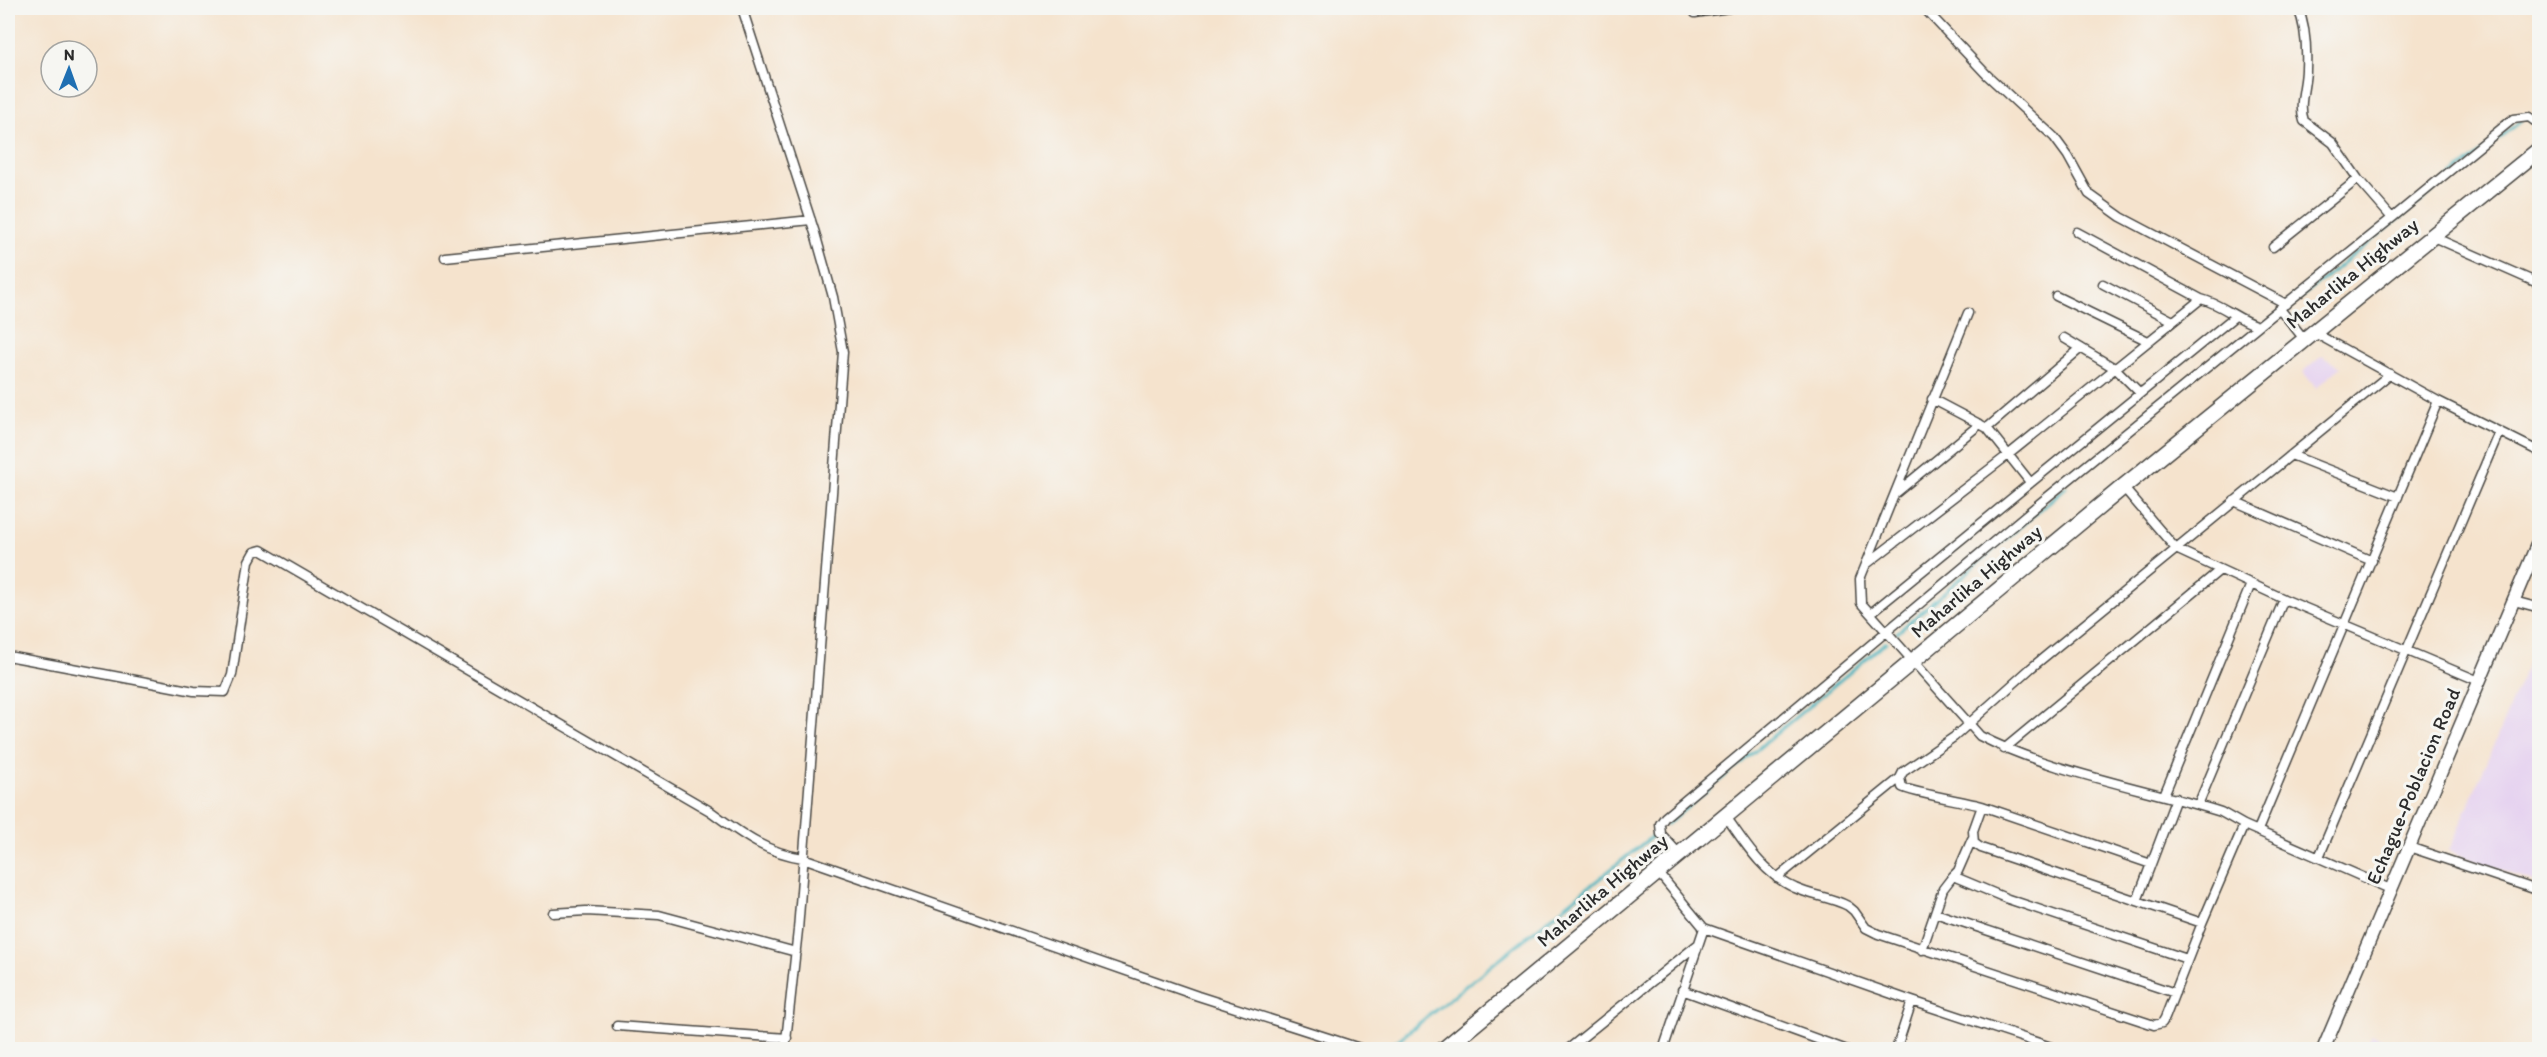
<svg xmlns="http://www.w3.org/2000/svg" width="2547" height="1057" viewBox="0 0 2547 1057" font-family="Itim,sans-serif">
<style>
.built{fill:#e6d3f0}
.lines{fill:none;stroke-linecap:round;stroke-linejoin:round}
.stream{stroke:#45b3bf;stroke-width:3}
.minor-casing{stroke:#494743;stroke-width:11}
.secondary-casing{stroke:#494743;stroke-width:15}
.trunk-casing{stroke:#494743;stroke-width:18}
.minor{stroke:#fff;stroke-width:8}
.secondary{stroke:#fff;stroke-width:12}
.trunk{stroke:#fff;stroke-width:15}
.labels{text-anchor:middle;stroke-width:6;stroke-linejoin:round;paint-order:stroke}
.street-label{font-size:20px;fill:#2b2b2b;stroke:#f6f6f2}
</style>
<rect width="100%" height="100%" fill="#f6f6f2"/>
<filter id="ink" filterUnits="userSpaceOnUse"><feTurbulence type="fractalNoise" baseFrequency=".0167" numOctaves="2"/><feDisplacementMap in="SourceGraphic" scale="12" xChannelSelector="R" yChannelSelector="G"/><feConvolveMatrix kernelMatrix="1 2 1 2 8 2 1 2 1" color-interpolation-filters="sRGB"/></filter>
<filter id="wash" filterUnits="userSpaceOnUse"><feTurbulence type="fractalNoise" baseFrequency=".008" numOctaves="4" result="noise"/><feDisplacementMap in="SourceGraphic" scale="24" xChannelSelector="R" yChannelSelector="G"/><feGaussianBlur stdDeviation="1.35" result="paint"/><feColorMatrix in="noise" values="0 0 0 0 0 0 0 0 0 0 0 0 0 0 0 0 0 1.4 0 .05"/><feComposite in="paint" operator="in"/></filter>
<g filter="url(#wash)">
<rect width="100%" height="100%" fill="#f5e3cd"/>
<path class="built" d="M2322 356 2341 367 2316 388 2303 372Z
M2539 637V884L2449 851Z
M2372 1035 2411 1049H2366Z"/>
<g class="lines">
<path class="stream" d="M2291 305 2521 121
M2269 322 2280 314
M1897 633 2066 487
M1666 825 1886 642
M1387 1049 1655 834"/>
</g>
</g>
<g filter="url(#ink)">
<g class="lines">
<defs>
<path id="minor" d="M742 8 815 233 833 297 843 352 798 930 785 1050
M1924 8 1987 75 2054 137 2068 156 2089 194 2121 217 2286 304
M1695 13 1729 8
M2392 218 2513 119 2529 117 2540 125
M2077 232 2201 299
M2431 236 2540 284
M2273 247 2358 179
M445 257 811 220
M2103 284 2173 321
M2056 296 2148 341
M2280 309 2304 339
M1968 313 1860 579 1861 603 1980 736C2050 772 2144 788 2221 812L2244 825 2390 889
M2313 332 2438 401 2540 452
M2064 338 2116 369 2140 393
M1932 399 1987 428 2030 482
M1987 428 2081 348
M2291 455 2398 497
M2123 487 2176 549 2284 599 2479 681
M1896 493 1980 424
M2234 501 2372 561
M1868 563 2008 455 2201 299C2222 304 2238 320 2258 326L2392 218 2358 179 2333 143 2304 121C2298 104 2306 86 2306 69 2307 48 2306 27 2298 8
M2514 601 2540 608
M1871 613 2234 317
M8 656 194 691 225 692 232 675 249 561 254 552 261 550 710 811C742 834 764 852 803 858L1198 996 1366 1050
M2004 749 2220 570
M2164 795 2251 584
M2198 805 2284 599
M1982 806C1967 802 1910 792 1902 787L1900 778 1903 772 1954 737 2031 668 2390 374
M1725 815C1744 842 1763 874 1795 888 1812 896 1831 897 1848 906L1854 911 1866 928 1878 934 2154 1025 2162 1023 2165 1018 2202 923 2244 825
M2258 830 2438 401
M2409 847 2540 891
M1679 854 1661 834 1660 824 1665 817 2040 503 2258 326
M2319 857 2499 432
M2151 864 1982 806 1973 831 1974 843 1981 848 2202 923
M1657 871 1704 928 1912 1001 2060 1050
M1953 876 1958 871 1972 839
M1777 878 1900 778
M2137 901 2176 798
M553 913 586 911 659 915 796 952
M1935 913 2175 993
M1922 950 1943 889 1953 876 2008 899 2187 959
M1682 990 1847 1050
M617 1026 787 1038
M1567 1050 1697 945
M1663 1050 1704 928
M1896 1050 1912 1001"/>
<path id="secondary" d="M2323 1050 2540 538"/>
<path id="trunk" d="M1443 1050 2123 487 2540 149"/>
</defs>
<use href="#minor" class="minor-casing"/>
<use href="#secondary" class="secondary-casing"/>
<use href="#trunk" class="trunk-casing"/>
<use href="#minor" class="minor"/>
<use href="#secondary" class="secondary"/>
<use href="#trunk" class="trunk"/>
</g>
</g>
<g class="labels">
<g class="street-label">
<text transform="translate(2352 273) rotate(-39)" y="7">Maharlika Highway</text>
<text transform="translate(1976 581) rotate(-40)" y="7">Maharlika Highway</text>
<text transform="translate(2413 786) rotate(-67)" y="7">Echague-Poblacion Road</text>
<text transform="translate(1602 890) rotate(-40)" y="7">Maharlika Highway</text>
</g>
</g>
<rect width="2547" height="1057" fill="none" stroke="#f6f6f2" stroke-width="30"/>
<g transform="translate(69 69) rotate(1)"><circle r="28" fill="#f6f6f2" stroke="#a5a5a2" stroke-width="1.5"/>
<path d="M0-4.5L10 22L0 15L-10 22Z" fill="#1f6fb2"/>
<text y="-9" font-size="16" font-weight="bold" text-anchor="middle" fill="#2b2b2b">N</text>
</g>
</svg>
